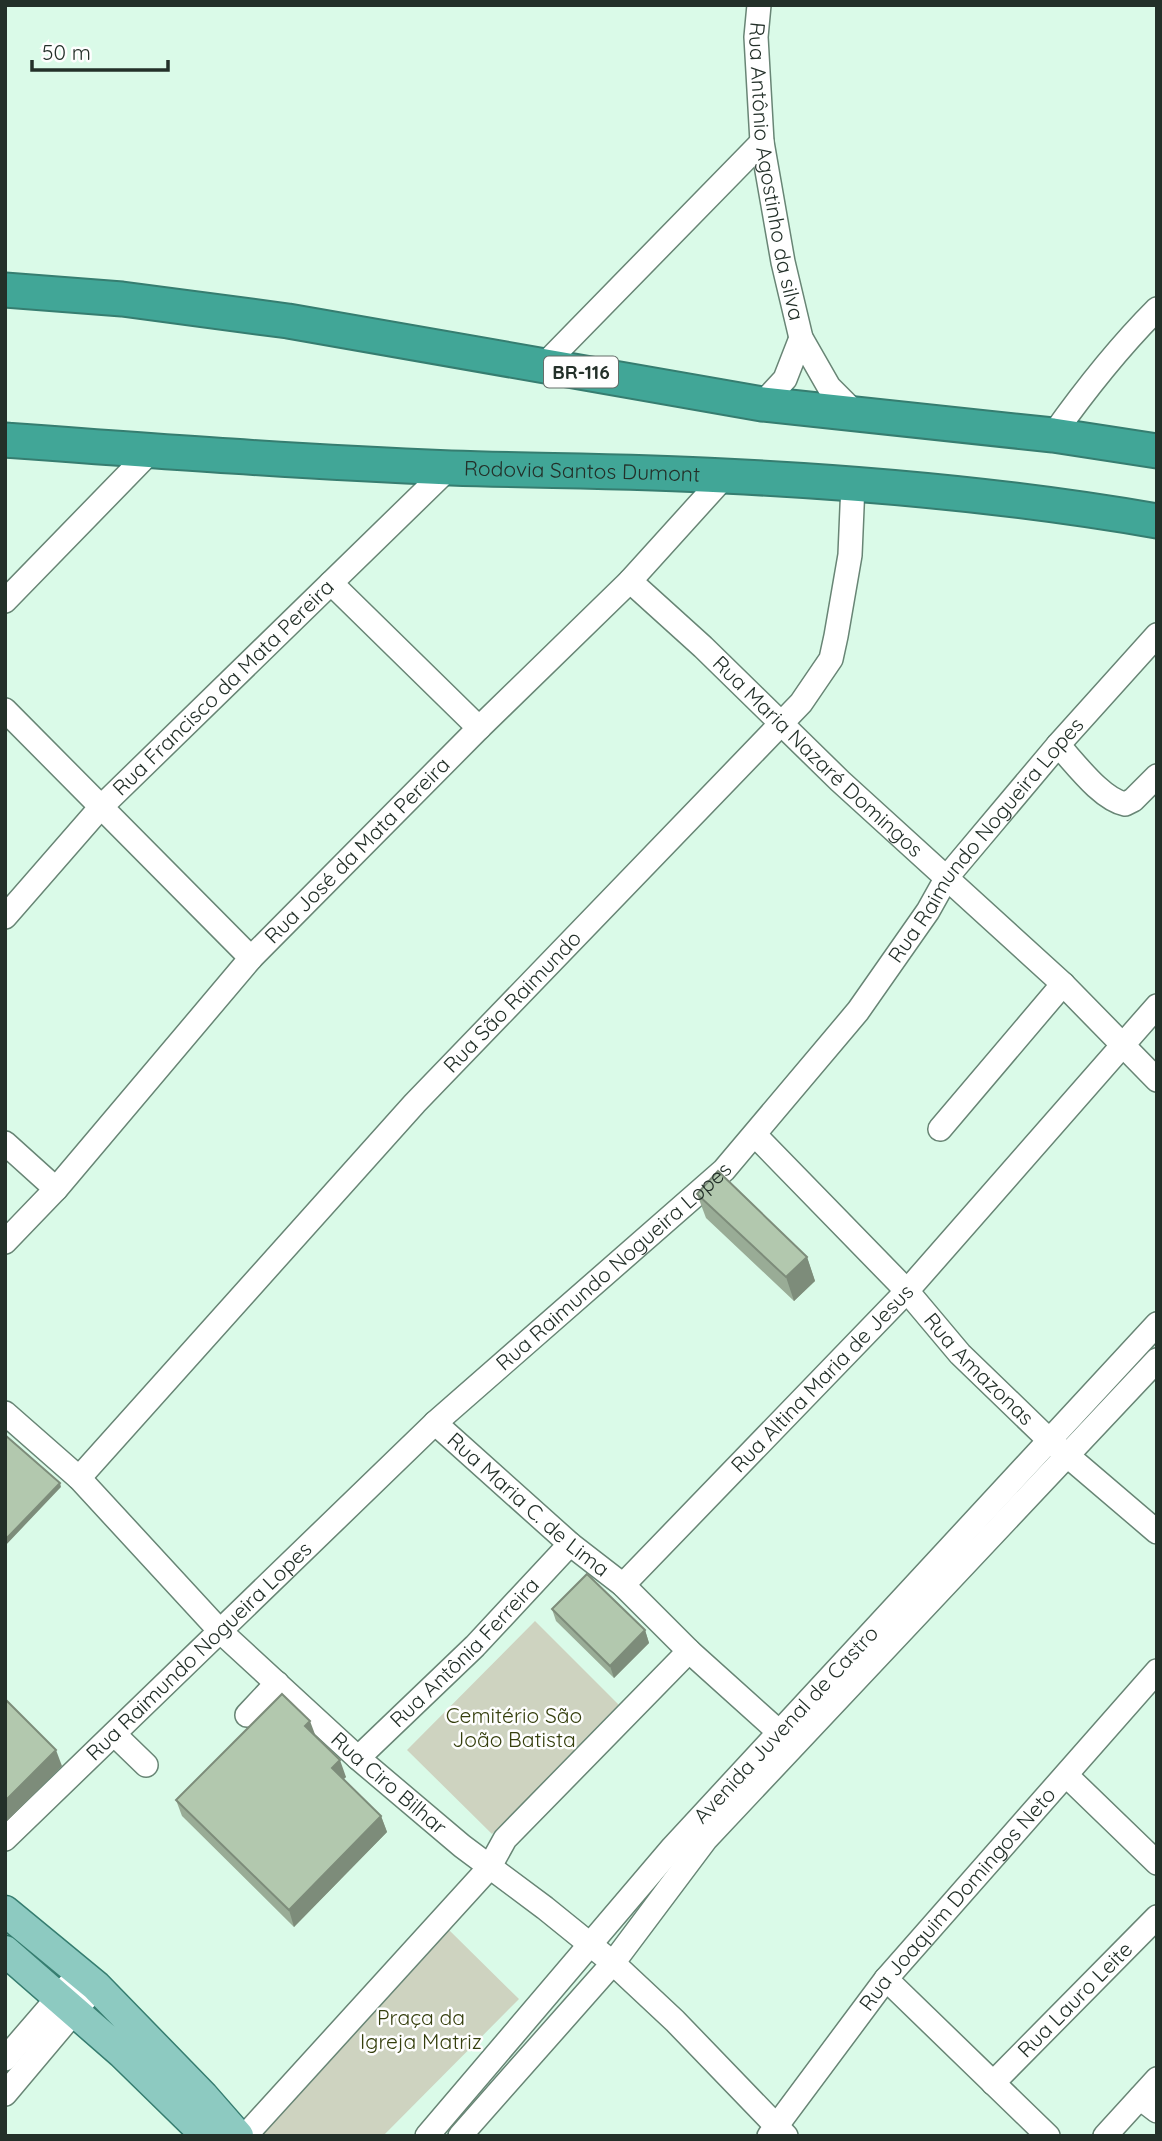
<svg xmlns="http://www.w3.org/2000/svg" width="1162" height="2141" viewBox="0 0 1162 2141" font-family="Quicksand,sans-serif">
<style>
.green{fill:#ced3c0}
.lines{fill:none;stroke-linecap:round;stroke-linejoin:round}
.minor-casing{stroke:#688575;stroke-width:26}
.major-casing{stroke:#367d70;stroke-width:33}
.highway-casing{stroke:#367d70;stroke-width:37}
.minor{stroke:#fff;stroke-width:23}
.major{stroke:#8dcac1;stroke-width:30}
.highway{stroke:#41a697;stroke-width:33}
.wall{fill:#99ac96}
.shaded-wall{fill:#7d8c7a}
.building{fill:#b2c8ae;stroke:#7d8c7a;stroke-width:2}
.labels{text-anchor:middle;stroke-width:5;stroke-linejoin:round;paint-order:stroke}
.shield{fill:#fefefe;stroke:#656e69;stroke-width:2}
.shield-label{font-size:19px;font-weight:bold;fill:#233029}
.street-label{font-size:21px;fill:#233029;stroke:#fefefe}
.park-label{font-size:21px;fill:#343e0c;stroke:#fefefe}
</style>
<rect width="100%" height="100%" fill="#dafae8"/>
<path class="green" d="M535 1621 620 1706 492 1834 407 1750Z
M449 1930 519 1999 383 2136H255Z"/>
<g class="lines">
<defs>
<g id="minor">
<path id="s1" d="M759 5 756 37 762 142 783 262 801 338 829 387 854 412"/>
<path d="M544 365 762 142"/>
<path d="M762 404 785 379 801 338"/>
<path d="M1053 435C1085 390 1118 348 1157 309"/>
<path id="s2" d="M630 581 703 647 840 781 1063 984 1157 1080"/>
<path d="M331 583 479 728"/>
<path d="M5 601 151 451"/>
<path d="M5 710 251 958"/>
<path d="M1058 745C1075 763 1101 799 1125 804L1133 800 1157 776"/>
<path id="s3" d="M5 917 100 808 449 468"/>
<path d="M940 1129 1063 984"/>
<path id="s4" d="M755 1135 907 1291 960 1354 1048 1439 1157 1532"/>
<path d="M5 1143 56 1189"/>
<path id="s5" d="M5 1242 56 1189 251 958 479 728 630 581 725 476"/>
<path id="s6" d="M5 1413 79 1478 221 1632 358 1758 462 1846 545 1908 613 1963 675 2021 786 2136"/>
<path id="s7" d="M435 1423 570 1544 623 1585 689 1651 778 1731"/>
<path id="s8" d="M79 1478 415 1103 801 703 831 659 836 636 850 555 853 484"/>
<path id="s9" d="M623 1585 907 1291 1157 1006"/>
<path d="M247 1715 277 1683"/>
<path d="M114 1734 146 1765"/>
<path id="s10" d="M358 1758 475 1646 570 1544"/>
<path d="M1067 1776 1157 1863"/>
<path id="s11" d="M5 1839 435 1423 724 1170 858 1011 928 911 947 877 1058 745 1157 635"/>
<path d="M886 1979 1048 2136"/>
<path d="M5 2059 80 1972"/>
<path id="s12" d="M993 2083 1157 1917"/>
<path d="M5 2094 96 1986"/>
<path d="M1140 2098 1157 2111"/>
<path d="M245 2136 489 1868 505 1839 689 1651"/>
<path id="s13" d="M427 2136 673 1847 1157 1324"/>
<path d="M460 2136 613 1963 706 1839 1157 1360"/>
<path id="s14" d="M769 2136 886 1979 1157 1671"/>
<path d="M1105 2136 1157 2079"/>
</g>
<path id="major" d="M5 1911 96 1986 203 2096 238 2136
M5 1951 122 2053 207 2136"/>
<g id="highway">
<path d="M5 290 122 299 288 321 762 404 1053 435 1157 451"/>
<path id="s15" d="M5 440C154 451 302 462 451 468 542 471 633 471 724 476 869 483 1014 496 1157 521"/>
</g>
</defs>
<use href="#minor" class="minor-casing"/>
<use href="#major" class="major-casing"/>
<use href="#highway" class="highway-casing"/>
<use href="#minor" class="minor"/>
<use href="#major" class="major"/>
<use href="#highway" class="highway"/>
</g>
<path class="wall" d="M697 1194 807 1257 815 1281 794 1301 706 1218Z
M552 1609 645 1630 649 1643 614 1678 556 1621Z
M315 1736 346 1777 344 1779 381 1816 387 1832 294 1927 182 1816 176 1800Z"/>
<path class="shaded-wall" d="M807 1257 815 1281 794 1301 786 1277Z
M60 1483 61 1487 5 1546V1540Z
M645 1630 649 1643 614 1678 610 1666Z
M310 1721 316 1737 305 1726Z
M56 1750 62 1766 5 1823V1801Z
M340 1760 346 1777 338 1784 332 1768Z
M381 1816 387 1832 294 1927 289 1910Z"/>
<path class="building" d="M718 1171 807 1257 786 1277 697 1194Z
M5 1435 60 1483 5 1540Z
M587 1574 645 1630 610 1666 552 1609Z
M282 1694 310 1721 305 1726 340 1760 332 1768 381 1816 289 1910 176 1800Z
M5 1699 56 1750 5 1801Z"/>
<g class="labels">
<rect class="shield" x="544" y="356.5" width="74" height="31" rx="5"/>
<g class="shield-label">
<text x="581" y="379">BR-116</text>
</g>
<g class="street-label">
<text dy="7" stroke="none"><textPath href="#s1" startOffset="168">Rua Antônio Agostinho da silva</textPath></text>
<text dy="7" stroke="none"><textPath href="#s15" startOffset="578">Rodovia Santos Dumont</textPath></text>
<text dy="7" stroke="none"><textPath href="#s3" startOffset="317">Rua Francisco da Mata Pereira</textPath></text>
<text dy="7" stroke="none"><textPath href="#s2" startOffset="257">Rua Maria Nazaré Domingos</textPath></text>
<text dy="7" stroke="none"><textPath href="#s11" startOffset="1404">Rua Raimundo Nogueira Lopes</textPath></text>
<text dy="7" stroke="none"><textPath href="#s5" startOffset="527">Rua José da Mata Pereira</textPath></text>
<text dy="7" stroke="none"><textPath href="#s8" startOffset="644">Rua São Raimundo</textPath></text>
<text dy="7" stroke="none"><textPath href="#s11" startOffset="836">Rua Raimundo Nogueira Lopes</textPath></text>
<text dy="7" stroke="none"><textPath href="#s4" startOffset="324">Rua Amazonas</textPath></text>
<text dy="7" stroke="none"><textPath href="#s9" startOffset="287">Rua Altina Maria de Jesus</textPath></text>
<text dy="7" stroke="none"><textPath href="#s7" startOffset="124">Rua Maria C. de Lima</textPath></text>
<text dy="7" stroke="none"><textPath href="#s10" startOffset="150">Rua Antônia Ferreira</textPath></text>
<text dy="7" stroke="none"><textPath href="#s11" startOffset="270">Rua Raimundo Nogueira Lopes</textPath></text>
<text dy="7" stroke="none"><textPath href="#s13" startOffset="546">Avenida Juvenal de Castro</textPath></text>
<text dy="7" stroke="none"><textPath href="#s6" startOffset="534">Rua Ciro Bilhar</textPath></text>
<text dy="7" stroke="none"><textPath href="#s14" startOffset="303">Rua Joaquim Domingos Neto</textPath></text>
<text dy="7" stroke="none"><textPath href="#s12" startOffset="117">Rua Lauro Leite</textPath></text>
</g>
<g class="park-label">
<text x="514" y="1723">Cemitério São<tspan x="514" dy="24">João Batista</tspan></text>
<text x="421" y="2025">Praça da<tspan x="421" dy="24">Igreja Matriz</tspan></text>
</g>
</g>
<rect width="1162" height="2141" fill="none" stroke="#233029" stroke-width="14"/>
<path d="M32 60v10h136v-10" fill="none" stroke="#233029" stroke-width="3.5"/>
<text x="42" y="60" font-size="21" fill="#233029" stroke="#fefefe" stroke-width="5" paint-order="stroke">50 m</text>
</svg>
